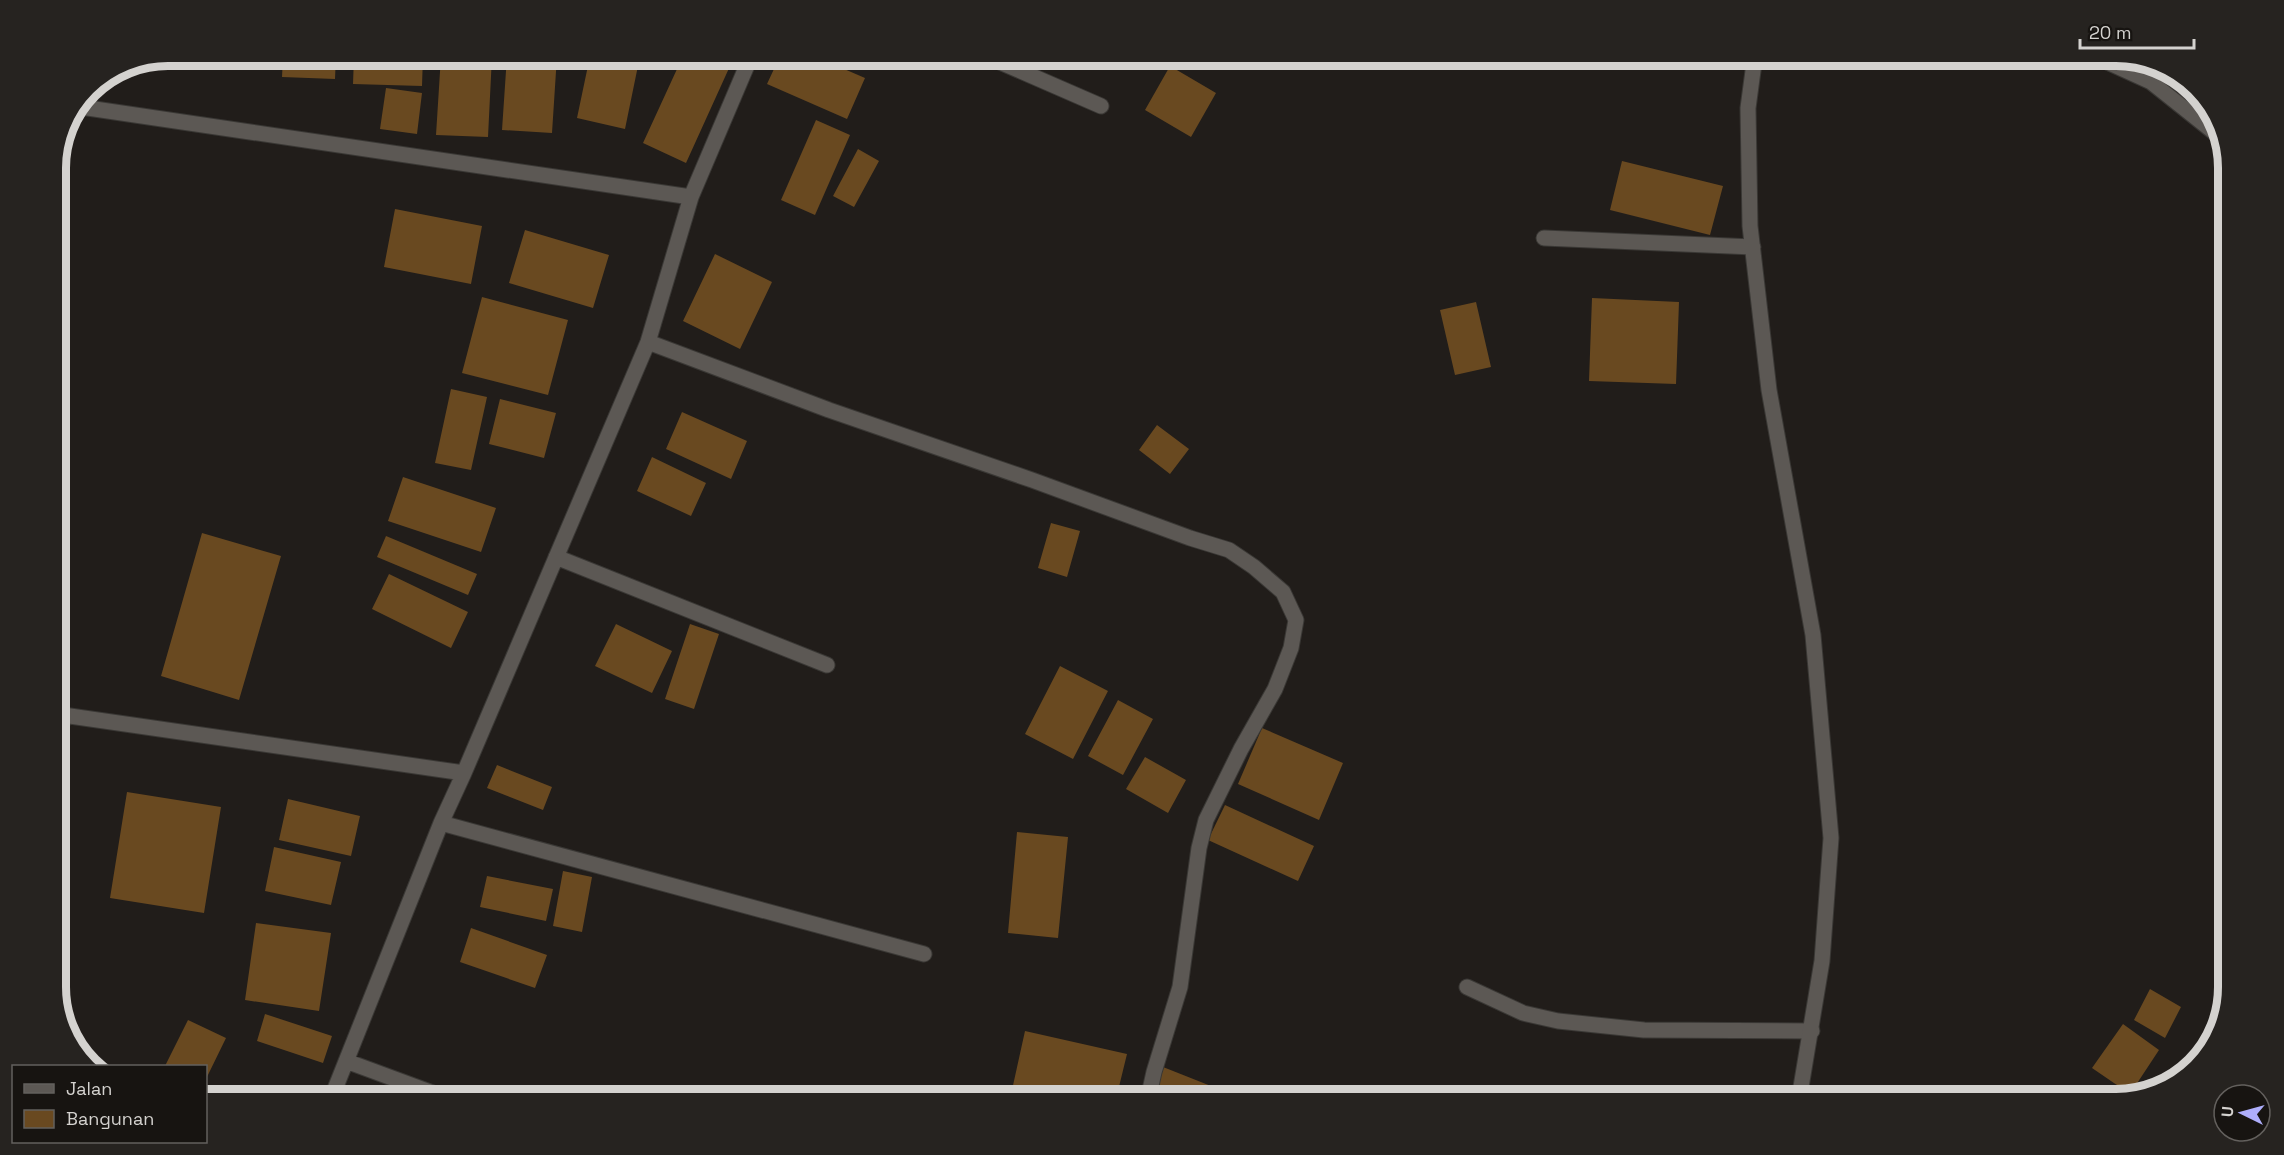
<svg xmlns="http://www.w3.org/2000/svg" width="2284" height="1155" viewBox="0 0 2284 1155" font-family="'Space Grotesk',sans-serif">
<style>
.building{fill:#694920}
.lines{fill:none;stroke-linecap:round;stroke-linejoin:round}
.lane-casing{stroke:#3a3835;stroke-width:17}
.street-casing{stroke:#3a3835;stroke-width:17}
.lane{stroke:#5c5854;stroke-width:15}
.street{stroke:#5c5854;stroke-width:15}
.rim{fill:none;stroke:#d4d2cf;stroke-width:8}
</style>
<rect width="100%" height="100%" fill="#211d1a"/>
<path class="building" d="M283 56H336L335 79 282 77Z
M354 56H423L422 86 353 84Z
M441 56H492L488 137 436 135Z
M507 56H557L552 133 502 130Z
M590 56H640L625 129 577 118Z
M683 56H706L730 66 686 163 643 143Z
M780 56H814L865 78 847 119 767 84Z
M1170 66 1216 93 1191 137 1145 110Z
M386 88 422 93 417 134 380 129Z
M816 120 850 135 815 215 781 200Z
M858 149 879 161 854 207 833 196Z
M1622 161 1723 186 1710 235 1610 210Z
M395 209 482 226 471 284 384 267Z
M525 230 609 255 593 308 509 283Z
M715 254 772 282 740 349 683 321Z
M482 297 568 320 548 395 462 373Z
M1592 298 1679 302 1676 384 1589 381Z
M1476 302 1491 367 1455 375 1440 310Z
M451 389 487 397 471 470 435 463Z
M500 399 556 413 544 458 489 444Z
M682 412 747 441 731 479 666 449Z
M1157 425 1189 449 1170 474 1139 450Z
M652 457 706 483 691 516 637 491Z
M403 477 496 508 481 552 388 521Z
M1051 523 1080 531 1067 577 1038 568Z
M202 533 281 556 239 700 161 676Z
M386 536 477 574 468 595 377 557Z
M389 574 468 612 451 648 372 609Z
M616 624 672 651 652 693 595 666Z
M690 624 719 634 694 709 665 699Z
M1060 666 1108 691 1073 759 1025 734Z
M1118 700 1153 719 1123 775 1088 756Z
M1262 728 1343 763 1319 820 1238 784Z
M1145 757 1186 780 1168 813 1126 789Z
M497 765 552 787 543 810 487 788Z
M127 792 221 807 204 913 110 898Z
M288 799 360 816 351 856 279 840Z
M1225 805 1314 846 1298 881 1208 840Z
M1017 832 1068 837 1058 938 1008 933Z
M274 847 341 862 331 905 265 891Z
M563 871 592 877 582 932 553 926Z
M487 876 553 889 546 921 480 907Z
M256 923 331 933 319 1011 245 1000Z
M471 928 547 955 535 988 460 962Z
M2150 989 2181 1007 2165 1038 2134 1020Z
M265 1014 332 1036 323 1063 257 1041Z
M188 1020 226 1038 206 1079V1066H165Z
M2123 1024 2159 1050 2130 1094 2092 1068Z
M1025 1031 1127 1054 1116 1099H1010Z
M1163 1067 1216 1088 1211 1099H1150Z
M251 1088 280 1099H246Z"/>
<g class="lines">
<defs>
<path id="lane" d="M2094 56 2151 82 2220 137
M1467 987 1523 1013 1558 1021 1644 1030 1812 1031"/>
<path id="street" d="M986 56 1101 106
M1755 56 1748 108 1750 226 1769 390 1813 635 1831 838 1822 961 1799 1099
M81 107 691 197
M1544 238 1753 247
M648 342 829 410 1032 480 1190 538 1229 550 1254 567 1283 592 1296 620 1291 648 1275 689 1241 749 1206 820 1199 848 1180 987 1154 1072 1148 1099
M556 557 827 665
M56 714 464 773
M56 741 65 715
M441 823 924 954
M346 1061 449 1099
M331 1099 441 823 464 773 648 342 691 197 751 56"/>
</defs>
<use href="#lane" class="lane-casing"/>
<use href="#street" class="street-casing"/>
<use href="#lane" class="lane"/>
<use href="#street" class="street"/>
</g>
<path d="M0 0H2284V1155H0ZM168 66H2116A102 102 0 0 1 2218 168V987A102 102 0 0 1 2116 1089H168A102 102 0 0 1 66 987V168A102 102 0 0 1 168 66Z" fill="#262320" fill-rule="evenodd"/>
<path class="rim" d="M168 66H2116A102 102 0 0 1 2218 168V987A102 102 0 0 1 2116 1089H168A102 102 0 0 1 66 987V168A102 102 0 0 1 168 66Z"/>
<rect x="12" y="1065" width="195" height="78" fill="#171411" stroke="#63605d" stroke-width="1.5"/>
<rect x="24" y="1084" width="30" height="9" fill="#5c5854" stroke="#63605d" stroke-width="1.5"/>
<text x="66" y="1095" font-size="18" fill="#d4d2cf">Jalan</text>
<rect x="24" y="1110" width="30" height="18" fill="#694920" stroke="#63605d" stroke-width="1.5"/>
<text x="66" y="1125" font-size="18" fill="#d4d2cf">Bangunan</text>
<g transform="translate(2242 1113) rotate(275)"><circle r="28" fill="#171411" stroke="#63605d" stroke-width="1.5"/>
<path d="M0-4.5L10 22L0 15L-10 22Z" fill="#aeaefb"/>
<text y="-9" font-size="16" font-weight="bold" text-anchor="middle" fill="#d4d2cf">U</text>
</g>
<path d="M2080 39v9h114v-9" fill="none" stroke="#d4d2cf" stroke-width="3"/>
<text x="2089" y="39" font-size="18" fill="#d4d2cf" stroke="#171411" stroke-width="4.5" paint-order="stroke">20 m</text>
</svg>
